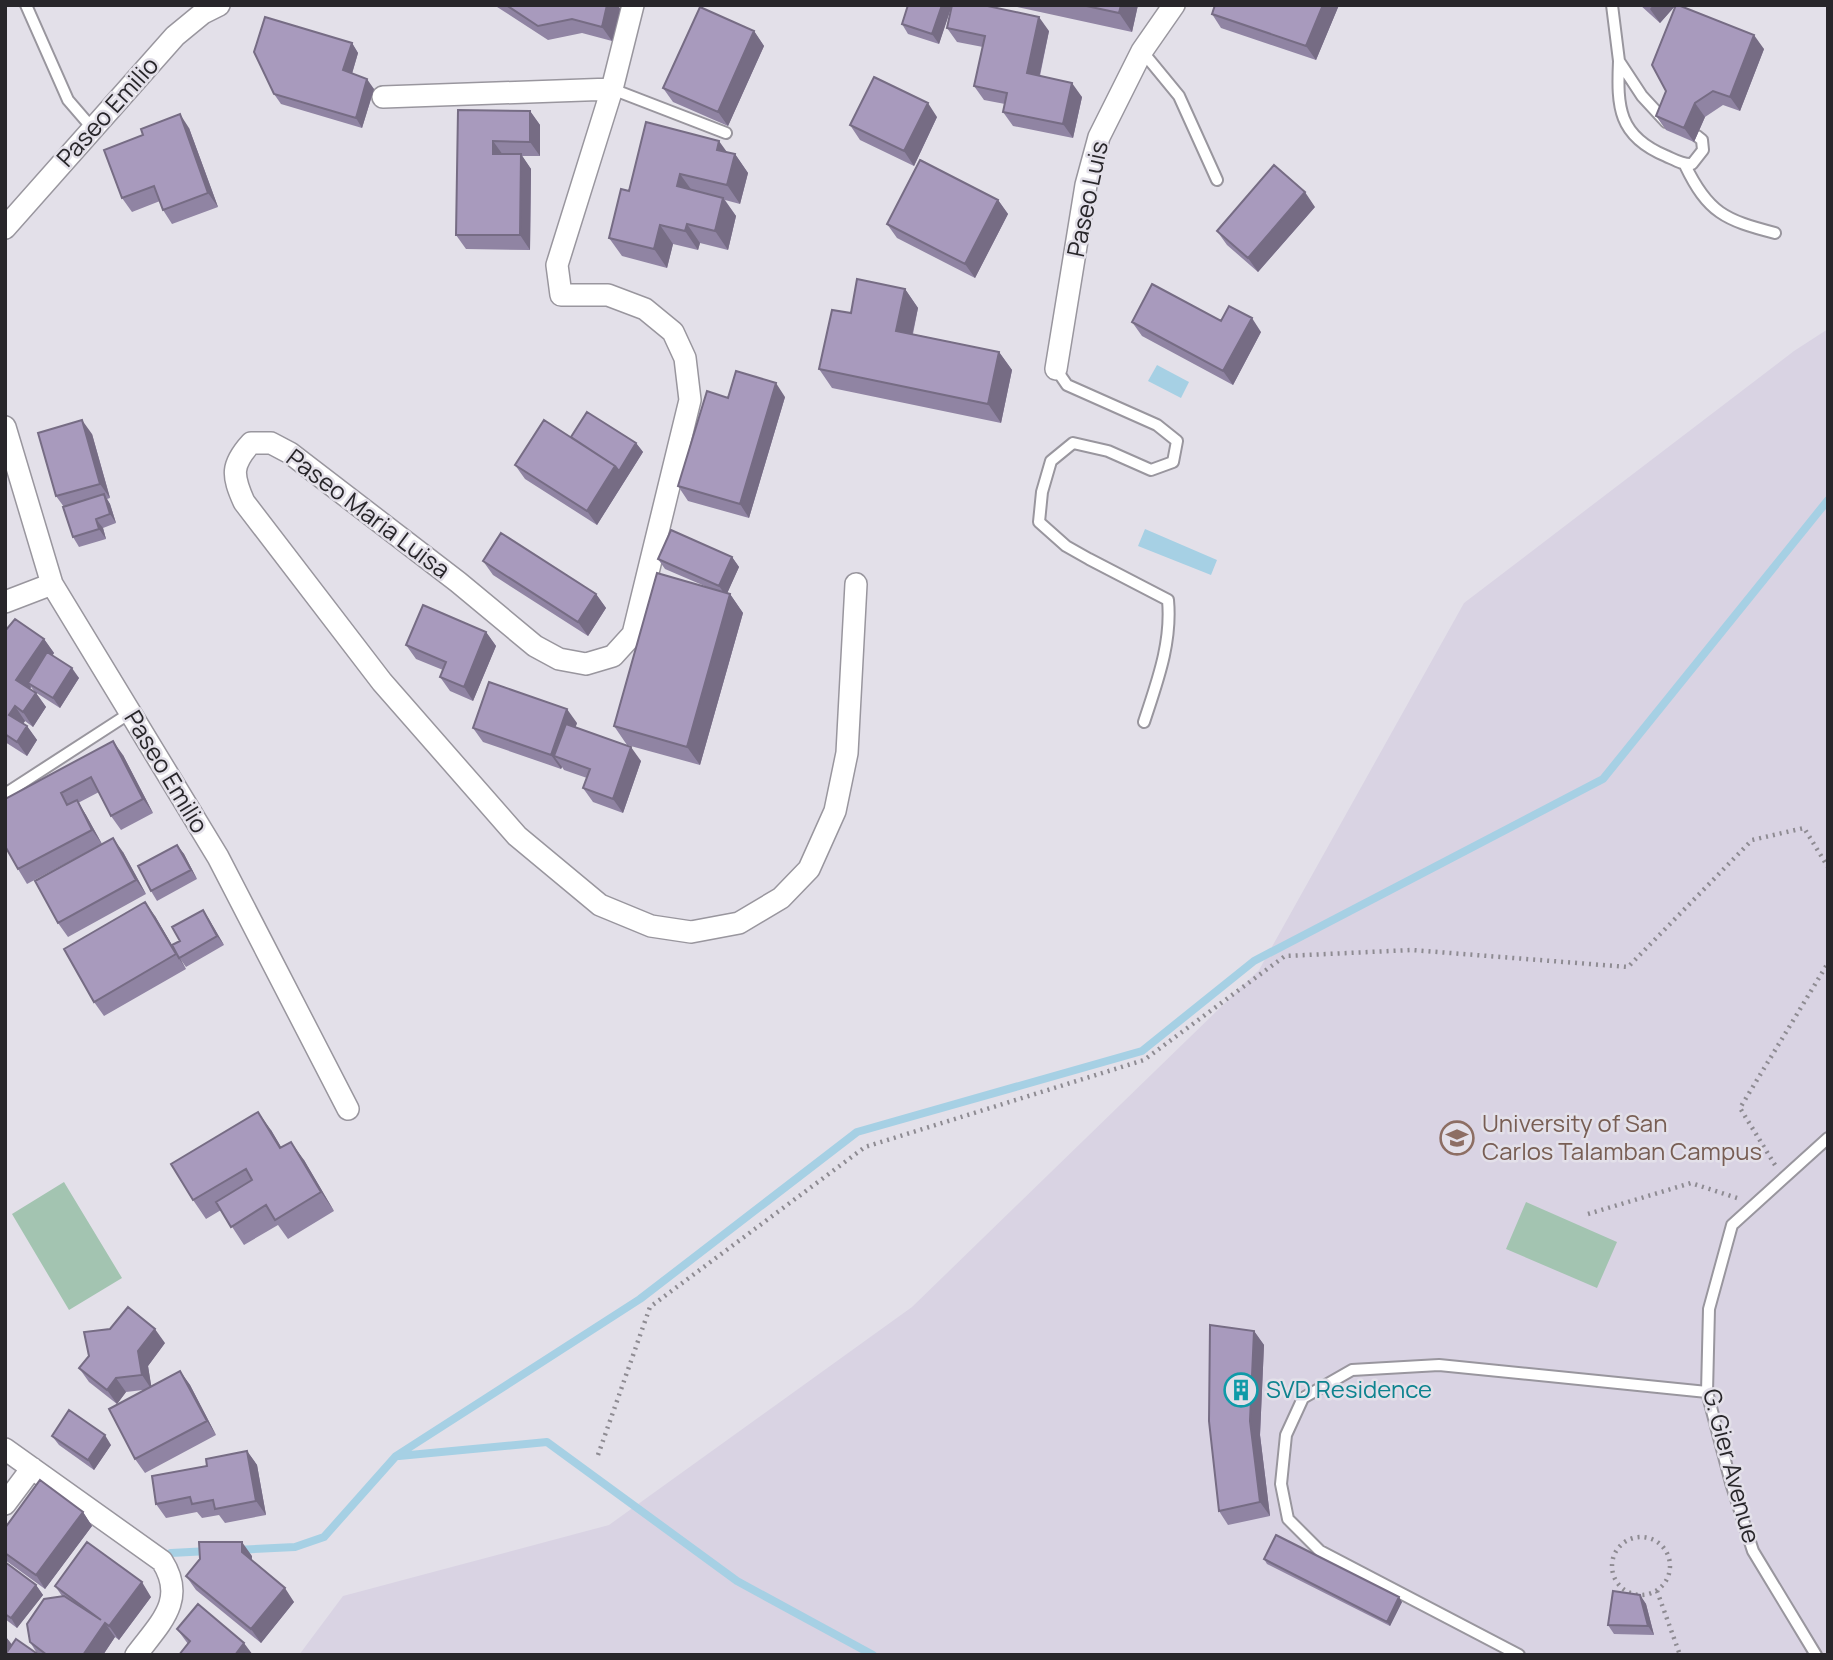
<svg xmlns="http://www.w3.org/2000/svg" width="1833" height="1660" viewBox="0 0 1833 1660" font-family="Manrope,sans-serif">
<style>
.built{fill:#d9d3e3}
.green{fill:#a3c4b1}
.water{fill:#a6d0e4}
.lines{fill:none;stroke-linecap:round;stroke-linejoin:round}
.stream{stroke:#a6d0e4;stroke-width:8}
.lane-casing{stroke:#99969e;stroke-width:14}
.street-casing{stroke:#99969e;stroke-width:24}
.path{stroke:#8e8b92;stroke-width:4.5;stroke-dasharray:2 5;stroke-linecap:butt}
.lane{stroke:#fff;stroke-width:10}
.street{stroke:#fff;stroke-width:21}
.wall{fill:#9084a3}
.shaded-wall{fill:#766c84}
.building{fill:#a89abd;stroke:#766c84;stroke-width:2}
.labels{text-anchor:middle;stroke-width:5;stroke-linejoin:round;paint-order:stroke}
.street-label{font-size:24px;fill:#28262a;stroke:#e3e0e9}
.education-label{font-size:24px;fill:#785e54;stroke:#e3e0e9;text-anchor:start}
.culture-label{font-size:24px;fill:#0d838f;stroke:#e3e0e9;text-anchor:start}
</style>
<rect width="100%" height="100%" fill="#e3e0e9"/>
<path class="built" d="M1828 329V1655H299L343 1596 609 1525 912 1307 1259 970 1464 603 1794 351Z"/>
<path class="green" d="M64 1182 122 1278 69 1310 12 1214Z
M1526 1202 1617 1242 1597 1288 1506 1249Z"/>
<path class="water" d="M1157 365 1189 382 1181 398 1148 381Z
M1145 529 1217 560 1211 575 1138 546Z"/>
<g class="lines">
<path class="stream" d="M399 1456 547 1442 737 1581 873 1655
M236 1550 295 1547 324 1537 396 1456 640 1299 857 1132 1142 1051 1254 961 1603 779 1828 500
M171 1553 209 1551"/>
<defs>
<path id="lane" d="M26 5 68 100 93 129
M1612 5 1619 61
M1142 51 1179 96 1217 180
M612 89 726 133
M1666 122 1642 96 1619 61C1617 107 1618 136 1666 156 1675 160 1683 165 1692 164L1703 150 1702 140 1697 136
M1685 165C1708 213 1725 220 1775 233
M1056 369 1067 385 1157 425 1177 441 1173 462 1151 470 1108 451 1073 443 1051 461 1042 492 1039 522 1066 546 1089 559 1168 600C1172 643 1157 682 1144 722
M5 794 130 713
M1519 1655 1320 1551 1288 1519 1281 1484 1286 1435 1303 1398 1352 1370 1439 1365 1707 1392
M1816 1655 1753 1551 1731 1483 1707 1392 1709 1309 1732 1225 1828 1138"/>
<path id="street" d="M633 5 612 89 557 265 561 295H608L645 309 673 332 685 358 690 400 633 634 613 656 586 664 559 659 535 646 458 582 290 453 271 443H251C231 465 232 475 244 502L382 682 517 836 600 905 651 926 691 932 739 923 781 898 809 869 835 811 847 753 856 584
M383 97 612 89
M5 228 175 36 203 13 219 5
M1056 369 1086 185 1099 137 1142 51 1174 5
M5 427 52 584 218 857 348 1109
M5 602 52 584
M5 1449 162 1561C187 1600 160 1623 136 1655
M5 1504 32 1468"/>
</defs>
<use href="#lane" class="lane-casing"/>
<use href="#street" class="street-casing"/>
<path class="path" d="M1775 1165 1740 1108 1828 963
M1588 1214 1691 1183 1737 1198
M598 1455 650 1307 865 1147 1144 1060 1285 956 1412 950 1628 967 1752 840 1804 828 1828 867
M1612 1566a29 29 0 1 1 58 0a29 29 0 1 1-58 0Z
M1657 1591 1680 1655"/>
<use href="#lane" class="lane"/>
<use href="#street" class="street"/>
</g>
<path class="wall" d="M494 5H618L620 9 612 41 582 33 548 40Z
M952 5 939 44 908 34 902 24Z
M1008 5H1138L1132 32Z
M1215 5H1339L1316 60 1221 28 1212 14Z
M1640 5H1678L1764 49 1740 111 1723 105 1705 117 1694 142 1666 130 1656 116 1666 91 1675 6 1660 23Z
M947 28 1049 31 1040 76 1082 97 1073 138 1013 126 1003 112 1005 104 984 100 974 86 983 47 957 42Z
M754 31 764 46 728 126 673 102 663 88Z
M352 43 358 53 352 74 374 89 362 128 281 104 274 94Z
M458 110 530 111 540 125V156H522L531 169 530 250 466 249 456 235Z
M937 117 914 166 860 140 850 125Z
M189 128 218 207 172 224 163 210 160 201 132 212 122 198Z
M728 153 735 154 748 173 740 204 725 200 736 216 728 250 700 243 698 250 673 244 667 268 622 256 609 238 629 191Z
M998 200 1008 214 975 278 897 238 887 224Z
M1315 207 1258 272 1227 245 1217 231Z
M905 289 918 308 913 334 999 352 1012 370 1001 423 832 388 819 369 851 313Z
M1132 322 1261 332 1233 385 1142 336Z
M785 397 749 518 688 501 678 486 728 398Z
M92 434 110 498 107 499 110 504 116 523 103 528 106 539 79 547 73 537 64 507 56 496Z
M571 437 636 443 643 452 597 525 525 479 515 465Z
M732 557 739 567 727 593 730 594 743 613 700 765 627 745 614 726 707 587 665 569 658 559Z
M483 561 596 594 606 608 588 636 493 575Z
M5 631 44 639 54 653 52 656 79 678 60 708 35 692 31 687 30 689 36 693 46 707 33 727 25 721 23 724 27 726 37 740 27 756 5 742Z
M486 632 496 646 473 701 450 691 440 677 443 670 416 659 406 645Z
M577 723 575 728 641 761 623 813 593 802 583 788 587 778 564 770 562 767 561 769 483 742 473 728Z
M123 755 153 813 121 830 111 816 99 792 78 803 86 815 102 844 27 884 18 869 5 799Z
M177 845 184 854 197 879 157 901 151 891Z
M123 852 146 894 68 937 58 923Z
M203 910 224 945 186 967 181 960 186 969 104 1016 94 1002 155 916 172 945 180 941Z
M271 1130 281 1147 304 1160 334 1211 288 1239 278 1225 244 1245 221 1210 206 1219 193 1200Z
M1254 1331 1264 1345 1260 1435 1270 1516 1228 1525 1219 1511Z
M165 1343 148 1366 151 1386 180 1371 190 1385 216 1435 145 1473 135 1459 143 1390 126 1392 117 1404 89 1382 79 1368Z
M52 1436 111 1445 94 1470 59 1445Z
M247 1451 257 1465 266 1515 225 1523 219 1515 202 1518 197 1512 166 1518 156 1504 207 1466Z
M83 1512 92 1526 45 1589 5 1560V1528Z
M252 1556V1561L294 1602 261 1643 196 1590 186 1576Z
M1264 1559 1402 1602 1390 1626 1267 1564Z
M5 1562 36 1585 43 1595 17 1628 5 1619Z
M55 1586 151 1597 119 1640 115 1637 103 1655H5L6 1637 12 1645 38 1655 30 1642 62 1596Z
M1640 1595 1646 1604 1654 1635 1614 1634 1608 1625Z
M177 1629 253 1655 188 1644Z"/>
<path class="shaded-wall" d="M607 5H618L620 9 612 41 602 27Z
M942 5H952L939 44 932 34Z
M1121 5H1138L1132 32 1119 13Z
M1323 5H1339L1316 60 1306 46Z
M1653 5H1676L1660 23 1650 9Z
M1039 17 1049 31 1037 87 1027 73Z
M754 31 764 46 728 126 718 112Z
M1754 35 1764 49 1740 111 1730 97Z
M352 43 358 53 350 80 343 70Z
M367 79 374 89 362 128 356 118Z
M1072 83 1082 97 1073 138 1063 124Z
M928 103 937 117 914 166 904 151Z
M1695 103 1705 117 1694 142 1684 128Z
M530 111 540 125V156L530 142Z
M180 114 189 128 218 207 208 193Z
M493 141 503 155 493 154Z
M719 141 732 159 717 150Z
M521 154 531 169 530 250 520 235Z
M735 154 748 173 740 204 727 185Z
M680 174 693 192 677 186Z
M1305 192 1315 207 1258 272 1248 258Z
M723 198 736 216 728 250 715 231Z
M998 200 1008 214 975 278 965 264Z
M687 224 700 243 698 250 685 231Z
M660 225 673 244 667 268 654 249Z
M905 289 918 308 909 349 896 331Z
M1252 318 1261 332 1233 385 1223 371Z
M999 352 1012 370 1001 423 988 404Z
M776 383 785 397 749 518 740 504Z
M82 420 92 434 110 498 100 484Z
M636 443 643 452 597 525 587 511 615 466Z
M104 494 110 504 116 523 110 514Z
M96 519 103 528 106 539 99 529Z
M732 557 739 567 726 596 719 586Z
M596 594 606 608 588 636 578 622Z
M730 594 743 613 700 765 687 747Z
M486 632 496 646 473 701 464 687Z
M44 639 54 653 32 685 28 683 31 687 26 694 16 680Z
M72 668 79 678 60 708 53 698Z
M36 693 46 707 33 727 23 712Z
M15 706 25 721 19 729 9 715Z
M567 709 577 723 564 760 554 756 562 767 561 769 551 755Z
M27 726 37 740 27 756 17 742Z
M113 741 123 755 153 813 143 799Z
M631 747 641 761 623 813 613 799Z
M77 800 86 815 102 844 92 830Z
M113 838 123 852 146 894 136 880Z
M177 845 184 854 197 879 191 870Z
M145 902 155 916 186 969 176 954Z
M203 910 209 919 224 945 217 936Z
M258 1112 271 1130 293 1167 280 1148Z
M291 1142 304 1160 334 1211 321 1192Z
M155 1329 165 1343 148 1366 152 1390 142 1375 138 1351Z
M1254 1331 1264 1345 1260 1435 1270 1516 1260 1502 1250 1421Z
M180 1371 190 1385 216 1435 207 1421Z
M116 1378 126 1392 117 1404 107 1390Z
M105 1435 111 1445 94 1470 88 1460Z
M247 1451 257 1465 266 1515 256 1501Z
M83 1512 92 1526 45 1589 36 1575Z
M242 1542 252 1556 251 1566 242 1552Z
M142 1582 151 1597 119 1640 109 1626Z
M36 1585 43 1595 17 1628 11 1618Z
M285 1588 294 1602 261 1643 251 1629Z
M1640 1595 1646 1604 1654 1635 1648 1626Z
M1399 1597 1402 1602 1390 1626 1387 1622Z
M105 1623 115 1637 103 1655H83Z
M6 1637 13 1646 5 1655V1638Z
M244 1643 253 1655H235Z"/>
<path class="building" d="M506 5H607L602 27 572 19 538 26Z
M908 5H942L932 34 902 24Z
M952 5H983L1039 17 1027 73 1072 83 1063 124 1003 112 1007 93 974 86 985 36 947 28Z
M1082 5H1121L1119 13Z
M1215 5H1323L1306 46 1212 14Z
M1676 5H1678L1754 35 1730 97 1713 91 1695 103 1684 128 1656 116 1666 91 1652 65Z
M700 7 754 31 718 112 663 88Z
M265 17 352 43 343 70 367 79 356 118 274 94 254 52Z
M874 77 928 103 904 151 850 125Z
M458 110 530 111V142L493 141V154H521L520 235H456Z
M180 114 208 193 163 210 154 186 122 198 104 150 143 135 141 129Z
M646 122 719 141 717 150 735 154 727 185 680 174 677 186 723 198 715 231 687 224 685 231 660 225 654 249 609 238 621 189 629 191Z
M920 160 998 200 965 264 887 224Z
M1274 165 1305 192 1248 258 1217 231Z
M857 279 905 289 896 331 999 352 988 404 819 369 832 310 851 313Z
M1152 284 1221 321 1229 306 1252 318 1223 371 1132 322Z
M736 371 776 383 740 504 678 486 707 391 728 398Z
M587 412 636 443 619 471 615 466 571 437Z
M82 420 100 484 56 496 38 433Z
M544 420 615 466 587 511 515 465Z
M104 494 110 514 96 519 99 529 73 537 63 507Z
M671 530 732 557 719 586 658 559Z
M501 533 596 594 578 622 483 561Z
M657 573 730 594 687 747 614 726Z
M423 605 486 632 464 687 440 677 446 662 406 645Z
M15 619 44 639 16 680 36 693 23 712 15 706 9 715 27 726 17 742 5 734V631Z
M47 652 72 668 53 698 28 683Z
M489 682 567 709 551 755 473 728Z
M566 724 631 747 613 799 583 788 590 769 554 756Z
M113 741 143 799 111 816 91 777 61 793 67 805 77 800 92 830 18 869 5 846V799Z
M113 838 136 880 58 923 35 881Z
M177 845 191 870 151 891 138 866Z
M145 902 176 954 94 1002 64 949Z
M203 910 217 936 179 958 172 945 180 941 172 927Z
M258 1112 280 1148 291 1142 321 1192 275 1220 266 1205 231 1227 216 1202 252 1180 246 1169 193 1200 171 1164Z
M128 1307 155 1329 138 1351 142 1375 116 1378 107 1390 79 1368 89 1356 84 1332 110 1329Z
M1210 1325 1254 1331 1250 1421 1260 1502 1219 1511 1209 1421Z
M180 1371 207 1421 135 1459 109 1409Z
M69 1410 105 1435 88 1460 52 1436Z
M247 1451 256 1501 215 1509 213 1500 192 1504 190 1497 156 1504 152 1476 207 1466 206 1459Z
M40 1480 83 1512 36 1575 5 1553V1528Z
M1276 1535 1399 1597 1387 1622 1264 1559Z
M87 1542 142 1582 109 1626 105 1623 83 1655H47L30 1642 27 1624 44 1599 64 1596 101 1620 55 1586Z
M199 1542H242V1552L285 1588 251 1629 186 1576 200 1559Z
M5 1562 36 1585 11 1618 5 1614Z
M1613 1591 1640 1595 1648 1626 1608 1625Z
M198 1604 244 1643 235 1655H179L190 1641 177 1629Z
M16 1639 39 1655H5Z"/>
<defs>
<symbol id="university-ring" viewBox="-11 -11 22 22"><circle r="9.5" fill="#e3e0e9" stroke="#8d6e63" stroke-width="1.5"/><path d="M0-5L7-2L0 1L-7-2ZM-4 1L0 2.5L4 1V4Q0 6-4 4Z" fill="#8d6e63"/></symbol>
<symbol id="building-ring" viewBox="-11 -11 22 22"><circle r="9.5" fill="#e3e0e9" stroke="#0f9aa8" stroke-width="1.5"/><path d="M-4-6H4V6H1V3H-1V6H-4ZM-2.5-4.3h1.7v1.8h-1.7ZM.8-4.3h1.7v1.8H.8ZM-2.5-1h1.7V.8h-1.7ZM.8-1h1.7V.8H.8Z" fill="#0f9aa8"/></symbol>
</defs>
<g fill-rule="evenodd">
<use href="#university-ring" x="1438" y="1119" width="38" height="38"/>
<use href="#building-ring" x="1222" y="1371" width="38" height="38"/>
</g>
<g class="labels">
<g class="street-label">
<text transform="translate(108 112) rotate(-48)" y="8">Paseo Emilio</text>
<text transform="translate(1088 199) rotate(-78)" y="8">Paseo Luis</text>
<text transform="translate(368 514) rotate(37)" y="8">Paseo Maria Luisa</text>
<text transform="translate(166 772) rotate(59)" y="8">Paseo Emilio</text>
<text transform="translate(1731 1466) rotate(75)" y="8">G. Gier Avenue</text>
</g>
<g class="education-label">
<text x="1482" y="1132">University of San<tspan x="1482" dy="28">Carlos Talamban Campus</tspan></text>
</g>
<g class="culture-label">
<text x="1266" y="1398">SVD Residence</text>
</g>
</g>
<rect width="1833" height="1660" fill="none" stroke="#28262a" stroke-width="14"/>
</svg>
